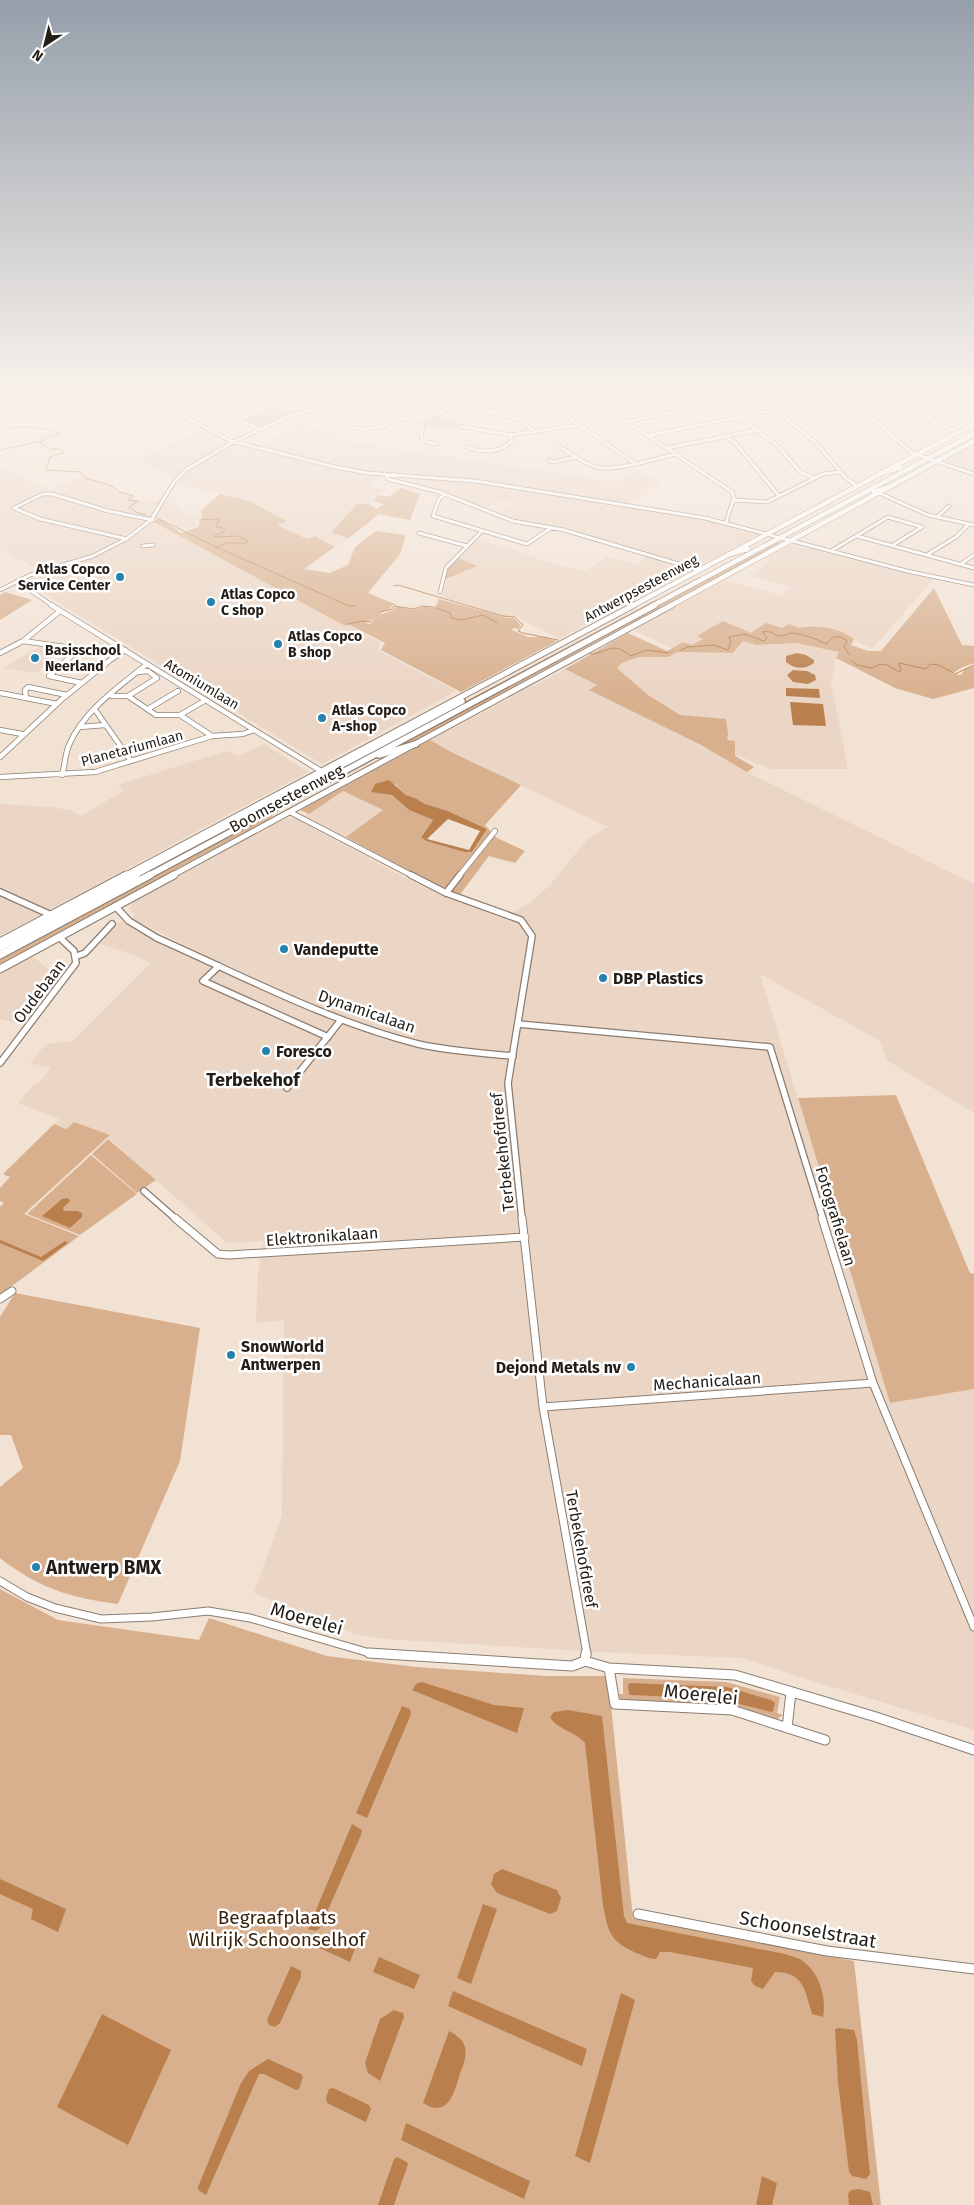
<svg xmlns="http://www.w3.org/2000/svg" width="974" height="2205" viewBox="0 0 974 2205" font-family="'Fira Sans',sans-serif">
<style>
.built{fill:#ebd5c4}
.green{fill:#d8b08e;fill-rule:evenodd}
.water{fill:#b9804d;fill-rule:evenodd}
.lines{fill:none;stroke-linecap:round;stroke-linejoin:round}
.stream{stroke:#b9804d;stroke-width:1}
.minor-far4-casing{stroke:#8b7d71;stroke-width:4.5}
.minor-far3-casing{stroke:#8b7d71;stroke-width:6}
.minor-far2-casing{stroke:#8b7d71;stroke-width:8}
.minor-far1-casing{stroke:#8b7d71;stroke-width:9}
.minor-casing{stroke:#8b7d71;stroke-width:11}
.major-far2-casing{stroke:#8b7d71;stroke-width:5.5}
.major-far1-casing{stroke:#8b7d71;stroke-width:7}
.major-casing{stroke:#8b7d71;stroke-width:9}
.highway-far2-casing{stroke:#8b7d71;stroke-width:5.5}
.highway-far1-casing{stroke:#8b7d71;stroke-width:8}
.highway-casing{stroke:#8b7d71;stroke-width:9}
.minor-far4{stroke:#fff;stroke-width:3}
.minor-far3{stroke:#fff;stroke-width:4.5}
.minor-far2{stroke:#fff;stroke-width:5.5}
.minor-far1{stroke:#fff;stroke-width:7}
.minor{stroke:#fff;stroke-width:9}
.major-far2{stroke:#fff;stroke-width:4.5}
.major-far1{stroke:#fff;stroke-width:5}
.major{stroke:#fff;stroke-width:7}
.highway-far2{stroke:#fff;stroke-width:4.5}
.highway-far1{stroke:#fff;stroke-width:5.5}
.highway{stroke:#fff;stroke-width:7}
.poi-dot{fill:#2482ae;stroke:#fff;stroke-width:2}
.labels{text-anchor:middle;stroke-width:5;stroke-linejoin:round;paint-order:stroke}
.far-poi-label{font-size:14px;font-weight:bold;fill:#231d18;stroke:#fff;text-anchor:start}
.far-street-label{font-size:14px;fill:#231d18;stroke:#fff}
.street-label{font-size:16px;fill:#231d18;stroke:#fff}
.poi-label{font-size:16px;font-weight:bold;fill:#231d18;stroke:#fff;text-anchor:start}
.neighbourhood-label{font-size:18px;font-weight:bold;fill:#231d18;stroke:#fff}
.near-poi-label{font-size:19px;font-weight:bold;fill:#231d18;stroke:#fff;text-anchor:start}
.near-street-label{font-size:19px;fill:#231d18;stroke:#fff}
.near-park-label{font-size:19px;fill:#3b230c;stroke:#fff}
</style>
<rect width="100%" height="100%" fill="#f2e2d4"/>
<path class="built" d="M302 423 355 443 618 482 637 470 661 483 627 505 703 518 760 535 559 639 515 616 508 617 442 597 445 582 476 566 459 558 461 554 478 539 536 557 538 560 584 571 608 556 636 565 649 555 565 529 514 520 497 514 513 504 501 500 484 509 411 483 421 477 379 474 381 478 369 486 385 490 369 504H357L332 533 349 538 337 547 315 536 307 540 277 525 286 521 249 501 177 484 186 470 174 476 136 461 204 428 218 435 253 447Z
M974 445V472L944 461Z
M0 468 51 489 80 477 109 486 118 493 133 496 127 501H167L171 502 181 512 199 515 194 526 183 531 166 519 149 516 140 526 107 547 78 559 36 568 0 549Z
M154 522 345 626 350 625 381 643 378 648 381 652 456 691 322 764 23 581 98 556 130 539Z
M792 544 933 579V580L873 648 857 642 848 634 809 625 799 628H782L766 624 751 633 697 636 704 639 692 645 683 642 672 648 633 630 724 580 783 596 791 587 752 576 770 560 766 558Z
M743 641 756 645 796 643 840 652 836 658 831 683 848 769H771L736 755 647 695 617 668 622 663 638 657H668L678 652 731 653Z
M38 647 61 649 37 673 4 668Z
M565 669 597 685 589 690 701 745 747 772 974 884V1113L888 1061 880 1041 760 974 890 1403 974 1389V1730L812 1681 743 1658 599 1652 385 1639 355 1634 254 1593 282 1515 284 1320 256 1323 258 1272 264 1241 227 1243 106 1136 74 1122 66 1129 54 1124 59 1119 18 1103 35 1083H39L51 1068 30 1063 46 1044 73 1041 151 963 128 953 100 944 115 925 122 921 138 932 211 965 216 960 132 919 135 914 130 909 132 901 282 820 288 818 297 819 405 878 453 900 504 918 530 903 550 885 587 840 622 817 606 826 453 753 430 740Z
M264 744 308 772 0 936V804L50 807 70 810 81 816 123 791 118 785 226 751 239 756Z
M343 791 383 810 346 837 305 816Z
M32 956 58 977 20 1024 0 1019V973Z"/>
<path class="green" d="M276 405 292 413 257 428 240 420Z
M439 413 445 415 441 418 457 422 458 427 425 428 421 423Z
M401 488 420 494 410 520 379 514 349 538 331 533 357 504H369L376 509 384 504 373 501 379 495 388 497Z
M220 494 249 501 287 521 277 525 307 539 315 536 335 547 304 569 330 573 348 565 355 547 376 531 406 535 400 554 368 593 397 605H393L388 610 381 612 366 623 370 624 379 615 393 610 397 606 414 610 425 606 432 608 436 606 439 599 508 618H514L521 625 518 629 513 628 512 630 528 637H543L557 641 461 692 381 650 385 643 350 625 345 626 154 522 157 519 163 520 181 533 198 527 202 515 201 510Z
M777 542 781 543 408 745 379 753Z
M457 557 477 566 442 581 446 568Z
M699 577H701L393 742 391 741Z
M934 588 962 645 974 646V663L961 668 951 674 961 675 965 669 974 666V688L933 699 895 688 836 658 839 652 796 643 756 645 743 641 733 653 678 652 668 657H638L622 663 617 668 648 695 680 715 726 719 728 734 727 740 735 741V756L754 767 747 772 701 745 589 690 597 685 565 669 628 633 667 651 683 642 692 645 703 639 697 636 723 621 751 633 766 623 782 628 789 624 799 628C814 624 841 628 854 639L851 645 868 651H881Z
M5 592 32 600 0 620V595Z
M430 740 453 753 521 785 485 825 497 838 525 851 515 863 489 856 458 897 346 837 383 810 343 791 309 814 300 810ZM395 784 406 795 415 798 424 804 448 811 487 829 472 852H464L426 841 421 836 433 820 409 810 392 795Z
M273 812 272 817 0 965V957Z
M896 1095 970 1273 974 1274V1389L890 1403 798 1098Z
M74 1122 110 1135 24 1214 79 1236 0 1295V1207L4 1203 0 1201V1188L10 1177 3 1174 54 1124 66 1129Z
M108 1139 156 1180 137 1193 92 1154Z
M91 1155 137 1194 80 1235 27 1214Z
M15 1293 200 1328 180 1461 118 1604C71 1598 38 1588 0 1558V1487L23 1468 11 1435H0V1317Z
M0 1589 58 1620 199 1640 209 1618 327 1656 416 1667 546 1676H606L611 1705 633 1918 854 1961 881 2205H0Z
M623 1678 726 1682 780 1697 777 1713 783 1715 776 1720 623 1701 617 1694H623Z"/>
<path class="water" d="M797 653 806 655 814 660V663C805 670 794 669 786 662V656Z
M793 670 807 671 815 675 816 680 808 684 793 682 787 675Z
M786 688 819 689 820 698 786 696Z
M790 702 823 704 826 726 793 725Z
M389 780 406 795 415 798 425 804 448 811 487 829 472 852H464L426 841 421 837 433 820 409 810 392 795 371 792 375 784ZM448 819 480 831 469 850 427 839Z
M68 1198 70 1201 63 1208 64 1211H77L82 1213V1217L70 1228 42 1216 62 1199Z
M0 1240 41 1257 65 1241 68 1243 43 1261 0 1243Z
M422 1682 494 1705 524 1708 517 1733 412 1690 416 1684Z
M630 1683 727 1687 771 1700 775 1703 773 1711 771 1712 720 1699 631 1695 629 1694 628 1685Z
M402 1706 410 1709 411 1714 367 1818 356 1813Z
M568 1710 602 1716 624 1916 627 1923 785 1954C789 1956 796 1957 800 1959 819 1971 827 1996 823 2017L812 2014C805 1991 804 1972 775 1972L763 1989 755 1986 751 1981 753 1968 670 1952H660L656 1959C648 1959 642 1955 634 1952 609 1940 608 1931 603 1905L585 1743C576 1732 556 1729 550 1717L554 1712Z
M352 1824 362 1830 361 1835 320 1928 316 1931 308 1929Z
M502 1869 557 1890 561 1898 557 1911 550 1914 497 1893 491 1884 494 1874Z
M0 1879 66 1909 58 1932 31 1919 33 1909 0 1894Z
M483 1904 497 1909 471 1984 457 1978Z
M329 1934 356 1946 350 1962 315 1946 316 1940Z
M379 1957 420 1975 414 1989 373 1972Z
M291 1966 301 1971V1977L280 2023 275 2027 269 2025 267 2020Z
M453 1991 587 2049 582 2066 448 2006Z
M621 1993 635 2000 590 2163 575 2156Z
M394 2010 403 2013 404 2017 380 2081 368 2073 365 2063 380 2019Z
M102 2014 171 2050 128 2145 57 2107Z
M839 2028 854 2030 857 2040 870 2174 866 2179 852 2176 849 2172 838 2082 835 2029Z
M449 2031C456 2035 463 2039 465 2047 467 2057 463 2065 460 2074 454 2093 448 2119 423 2103Z
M268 2059 301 2074 303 2077 299 2089 296 2090 264 2074H259L206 2195 198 2190V2187L241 2083 249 2071Z
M333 2088 369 2105 371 2109 366 2122 327 2103 326 2098 329 2089Z
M406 2123 530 2181 524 2199 401 2140Z
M397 2157 407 2162 408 2164 394 2205H378L394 2159Z
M762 2176 777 2183 772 2205H756Z
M859 2189 870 2192 873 2205H849L848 2194 851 2190Z"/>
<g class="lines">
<path class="stream" d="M0 406H6L11 402 5 400 7 397H17L32 392
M292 413 328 405
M0 417H7L4 424 10 428C28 425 43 428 60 433L59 435 44 438 40 443 51 449H60L64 453 50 457 46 470 80 472 85 478 110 485 119 492 134 496 128 500 138 501 129 507 136 512 146 515
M0 450 42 441
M157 518 216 547 349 606H355
M199 520 219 519 216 527 223 528 225 531 214 536 216 537 237 536 248 541 246 543H226L217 547
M394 586 398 585 503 616 515 617 523 625 518 631 523 633 558 640
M436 608 450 613 451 618 462 620 483 615 497 623
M348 624 362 621 370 622 381 612 392 609 394 606 414 609 422 606 433 607
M680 650 688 647 714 645 728 650 731 642 729 637 744 634 764 641 767 638 762 632C771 630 773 635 781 636 784 636 789 633 792 633 805 635 815 638 826 644L834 637H841L847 641 844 647 850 655
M590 654C609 653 612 640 630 656L647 650 669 653
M852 661 857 665 872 668C884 661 888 665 899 672L901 671 899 663 926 669 930 664 939 665 955 674 974 665"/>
<defs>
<path id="minor-far4" d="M130 392 171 410 231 441 335 467 367 473 475 481 705 518 907 571 974 585
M578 392 546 402 636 464 676 454
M583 392 732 492 734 498 726 522
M624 392 641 401 687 392
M715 392 745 414
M753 392 815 442 846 478 857 486
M828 392 861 409 912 453 974 474
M355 400 423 426 421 437 427 442 438 444
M892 406 907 411V414
M491 410 489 412 518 419 536 432
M383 411 422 393
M865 412 889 407 923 392
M944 412 926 419 960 432
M224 413 259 429
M443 413 441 412 463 399 488 392
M738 416 778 446 800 472 814 478
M340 422C360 436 382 427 402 418
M625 422 727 401
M460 426 510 435 579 425
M646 436 774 410
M726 436 737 445 779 496
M467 447C482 453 500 453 512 441L510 435
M560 447C594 468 595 473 636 464
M667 448 757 430
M549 460 553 462 576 457
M385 474 388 479 439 492 513 521 564 530 699 570
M879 493 928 515 974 525
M444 495 439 499 433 516 527 544 551 528
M733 500 767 502 823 474 841 472
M937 517 949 506
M419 533 467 546
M857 536 974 568
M127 539 40 519 14 508 43 494H52L108 511 153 520
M893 545 922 527
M143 546 153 545
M831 551 888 517 922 527
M928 554 956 537 969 524
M961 564 974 555
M17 581 53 606
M0 590 30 575 93 556 126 539 151 520 174 482 187 469 235 441 292 415 355 400 372 392
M440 592 446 568 482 531"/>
<path id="minor-far3" d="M51 605 321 771
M23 641 79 649
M79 649 49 676 82 683
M0 653 23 641 60 611
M0 693 57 704
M112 696H128L156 715H180L212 736
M128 696 157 678 148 671 138 672
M26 698 25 690 28 687 67 695
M148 709 178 691
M96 711 131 761
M180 715 206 700
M80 727 105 725
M0 730 22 734
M0 757 61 700 109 661 125 650
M62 775C65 765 65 754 69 745 83 711 120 686 147 664
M0 777 95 772 212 736 243 734 254 730
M290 812 413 876
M459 876 495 831"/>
<path id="minor-far2" d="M411 875 446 893 521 920 532 936 508 1083 522 1219
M0 892 51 915
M446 893 460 875
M115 906 129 921 157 938C243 976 327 1021 418 1044 449 1051 482 1053 513 1056
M77 956 85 953 112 924
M219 966 203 981 328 1037
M518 1024 770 1047 823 1219
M0 1063 76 963 74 951 59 937
M287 1088 341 1020
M144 1191 176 1219"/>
<path id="minor-far1" d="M175 1218 218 1254 229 1255 525 1237
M522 1218 543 1407 587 1654
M822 1218 873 1383 974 1627
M0 1299 12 1291
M543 1407 873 1383
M0 1581 27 1597 55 1608 101 1619 152 1617 208 1611 250 1618 373 1654"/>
<path id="minor" d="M369 1653 572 1666 585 1661 609 1668 735 1675 876 1717 974 1750
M585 1661 586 1653
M609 1668 615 1704 732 1710 825 1740
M787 1728 791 1692
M638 1914 827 1951 974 1969"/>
<path id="major-far2" d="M632 606 974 424
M670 606 974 441"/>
<path id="major-far1" d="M124 876 634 605
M171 876 672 605"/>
<path id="major" d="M0 942 126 875
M0 969 174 875"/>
<path id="highway-far2" d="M882 473 900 468
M874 492 894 485
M727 555 748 549
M652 606 974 434"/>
<path id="highway-far1" d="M379 755 416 744
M133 876 462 701
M148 876 655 605"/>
<path id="highway" d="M0 947 136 875
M0 955 150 875"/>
</defs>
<use href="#minor-far4" class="minor-far4-casing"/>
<use href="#minor-far3" class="minor-far3-casing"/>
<use href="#minor-far2" class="minor-far2-casing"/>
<use href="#minor-far1" class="minor-far1-casing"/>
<use href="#minor" class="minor-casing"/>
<use href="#major-far2" class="major-far2-casing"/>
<use href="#major-far1" class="major-far1-casing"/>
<use href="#major" class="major-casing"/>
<use href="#highway-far2" class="highway-far2-casing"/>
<use href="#highway-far1" class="highway-far1-casing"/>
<use href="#highway" class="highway-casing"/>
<use href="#minor-far4" class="minor-far4"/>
<use href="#minor-far3" class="minor-far3"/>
<use href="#minor-far2" class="minor-far2"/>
<use href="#minor-far1" class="minor-far1"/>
<use href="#minor" class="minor"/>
<use href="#major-far2" class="major-far2"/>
<use href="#major-far1" class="major-far1"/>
<use href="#major" class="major"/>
<use href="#highway-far2" class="highway-far2"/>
<use href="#highway-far1" class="highway-far1"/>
<use href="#highway" class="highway"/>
</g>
<linearGradient id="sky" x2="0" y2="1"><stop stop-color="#959faa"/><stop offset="0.56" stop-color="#f9f2ec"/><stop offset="1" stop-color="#f9f2ec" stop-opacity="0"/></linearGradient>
<rect width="974" height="701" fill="url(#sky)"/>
<g class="poi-dot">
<circle cx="120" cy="577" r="5"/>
<circle cx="211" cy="602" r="5"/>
<circle cx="278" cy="644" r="5"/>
<circle cx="35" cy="658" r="5"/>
<circle cx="322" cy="718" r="5"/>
<circle cx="284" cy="949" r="5"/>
<circle cx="603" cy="978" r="5"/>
<circle cx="266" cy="1051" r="5"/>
<circle cx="231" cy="1355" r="5"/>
<circle cx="631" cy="1367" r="5"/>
<circle cx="36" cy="1567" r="5"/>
</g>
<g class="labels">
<g class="far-poi-label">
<text x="110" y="574" text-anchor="end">Atlas Copco<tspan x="110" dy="16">Service Center</tspan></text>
<text x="221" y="599">Atlas Copco<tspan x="221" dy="16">C shop</tspan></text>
<text x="288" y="641">Atlas Copco<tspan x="288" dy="16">B shop</tspan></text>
<text x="45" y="655">Basisschool<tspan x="45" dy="16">Neerland</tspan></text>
<text x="332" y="715">Atlas Copco<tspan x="332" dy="16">A-shop</tspan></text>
</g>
<g class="far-street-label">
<text transform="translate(641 588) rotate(-28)" y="5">Antwerpsesteenweg</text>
<text transform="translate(202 684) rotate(31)" y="5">Atomiumlaan</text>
<text transform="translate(132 748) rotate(-15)" y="5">Planetariumlaan</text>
</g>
<g class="street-label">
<text transform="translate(286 798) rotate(-28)" y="6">Boomsesteenweg</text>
<text transform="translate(39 991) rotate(-53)" y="6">Oudebaan</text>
<text transform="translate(367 1011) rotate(19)" y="6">Dynamicalaan</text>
<text transform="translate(502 1152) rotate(-96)" y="6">Terbekehofdreef</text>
<text transform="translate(836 1216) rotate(73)" y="6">Fotografielaan</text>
<text transform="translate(322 1236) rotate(-4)" y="6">Elektronikalaan</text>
<text transform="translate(707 1381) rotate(-4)" y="6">Mechanicalaan</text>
<text transform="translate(582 1549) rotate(80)" y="6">Terbekehofdreef</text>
</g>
<g class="poi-label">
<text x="294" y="955">Vandeputte</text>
<text x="613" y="984">DBP Plastics</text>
<text x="276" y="1057">Foresco</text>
<text x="241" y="1352">SnowWorld<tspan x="241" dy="18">Antwerpen</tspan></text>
<text x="621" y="1373" text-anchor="end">Dejond Metals nv</text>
</g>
<g class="neighbourhood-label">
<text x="253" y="1086">Terbekehof</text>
</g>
<g class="near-poi-label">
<text x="46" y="1574">Antwerp BMX</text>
</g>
<g class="near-street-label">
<text transform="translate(307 1618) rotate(16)" y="7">Moerelei</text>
<text transform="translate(701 1694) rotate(6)" y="7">Moerelei</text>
<text transform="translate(808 1929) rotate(10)" y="7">Schoonselstraat</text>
</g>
<g class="near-park-label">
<text x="277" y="1924">Begraafplaats<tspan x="277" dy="22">Wilrijk Schoonselhof</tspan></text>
</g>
</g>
<g transform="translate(45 45) rotate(215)" stroke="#ffffff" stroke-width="4" paint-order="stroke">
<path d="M0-4L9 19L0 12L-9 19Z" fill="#231d18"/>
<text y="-8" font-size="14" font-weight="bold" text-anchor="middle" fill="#231d18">N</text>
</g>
</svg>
